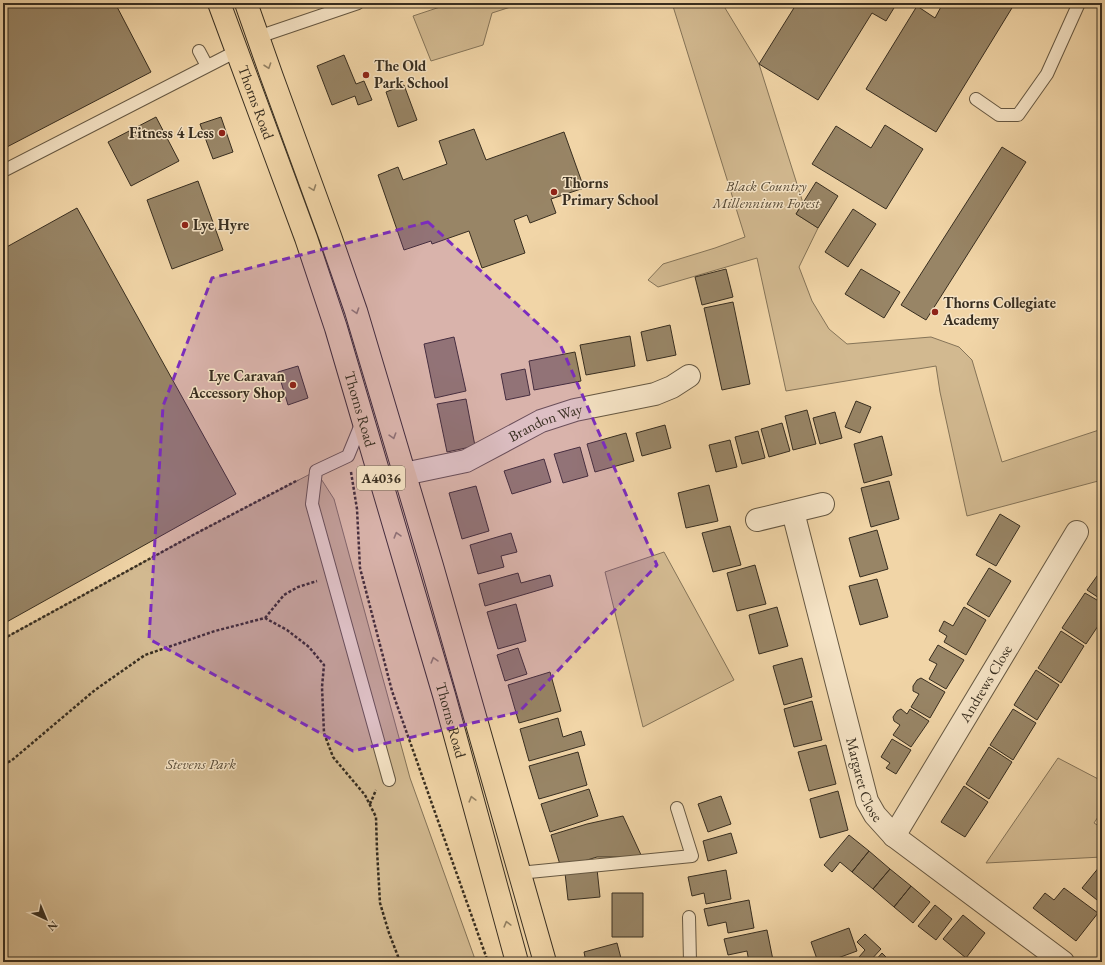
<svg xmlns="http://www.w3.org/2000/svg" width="1105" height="965" viewBox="0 0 1105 965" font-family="'EB Garamond',serif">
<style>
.green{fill:#d2b990;stroke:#857458}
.building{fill:#988566;stroke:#382e20}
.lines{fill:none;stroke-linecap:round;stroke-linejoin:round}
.service-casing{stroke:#665842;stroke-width:14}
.minor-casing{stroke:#665842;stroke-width:24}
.trunk-casing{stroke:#382e20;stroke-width:24}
.path{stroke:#382e20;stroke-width:2.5;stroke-dasharray:3 2;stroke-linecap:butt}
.service{stroke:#f6e4c6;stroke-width:12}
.minor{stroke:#f6e4c6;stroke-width:22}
.trunk{stroke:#f1d5a7;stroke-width:22}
.oneway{stroke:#948264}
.marked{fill:#7b2cbf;fill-opacity:0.2;stroke:#7b2cbf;stroke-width:3;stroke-dasharray:8 5;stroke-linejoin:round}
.poi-dot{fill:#8f2418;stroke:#f6e4c6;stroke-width:1.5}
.labels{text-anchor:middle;stroke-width:3;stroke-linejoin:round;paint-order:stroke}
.shield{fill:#f6e4c6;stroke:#716552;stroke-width:1}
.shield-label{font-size:14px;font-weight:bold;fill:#382e20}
.poi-label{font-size:15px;font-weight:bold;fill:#382e20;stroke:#f6e4c6;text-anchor:start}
.street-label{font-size:15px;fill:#382e20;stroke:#f6e4c6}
.park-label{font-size:15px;font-style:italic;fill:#574a36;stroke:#f6e4c6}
</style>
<rect width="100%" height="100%" fill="#f1d5a7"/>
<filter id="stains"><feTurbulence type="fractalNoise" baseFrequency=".005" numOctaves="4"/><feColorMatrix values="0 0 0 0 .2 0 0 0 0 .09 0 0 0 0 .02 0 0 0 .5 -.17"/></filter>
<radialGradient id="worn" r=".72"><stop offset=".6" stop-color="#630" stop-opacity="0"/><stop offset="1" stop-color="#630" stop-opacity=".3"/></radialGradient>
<path class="green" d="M452 3H523L492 13 483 45 431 61 413 16Z
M672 3H723L725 8 759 64 803 203 796 214 818 228 799 267 812 301 829 329 847 344 931 337 959 347 972 360 1002 462 1102 429V480L967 516 940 392 936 366 786 391 757 258 658 287 648 280 663 264 715 248 745 237Z
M316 471 334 499 410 778 476 962H3V639L193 535Z
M664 552 734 680 643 727 605 572Z
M1058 758 1102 781V811L1094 823 1102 828V857L986 863Z"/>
<path class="building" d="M3 3H115L151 72 3 149Z
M797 3H897L886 21 872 13 818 100 759 64Z
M939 3H1015L936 132 866 89 917 6 935 18 942 5Z
M344 55 356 84 364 81 372 100 358 105 355 96 332 105 317 66Z
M404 85 417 120 398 127 386 92Z
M156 117 179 161 131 186 108 142Z
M221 117 233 152 213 159 200 124Z
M885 125 923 149 886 209 812 164 836 126 871 148Z
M474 129 486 160 564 132 584 188 551 199 556 213 530 223 527 215 514 220 525 253 482 268 469 231 432 244 431 241 404 250 378 175 398 167 403 180 447 164 439 141Z
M1002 147 1026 162 926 320 901 305Z
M198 181 223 250 172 269 147 200Z
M816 182 838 196 818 228 796 214Z
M77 208 236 494 3 624V249Z
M853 209 876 224 848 267 825 252Z
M726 269 733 297 702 305 695 277Z
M861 269 900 292 884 318 845 294Z
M733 302 750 384 722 390 704 308Z
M670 325 676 355 647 361 641 332Z
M630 336 635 366 586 375 580 345Z
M454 337 466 391 435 398 424 344Z
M575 352 581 381 534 390 529 361Z
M298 366 308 398 288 405 278 372Z
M525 369 530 395 506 400 501 374Z
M466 399 475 446 447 452 437 404Z
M856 401 871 407 860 433 845 427Z
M807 410 816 444 793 450 785 416Z
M835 412 842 438 820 444 813 418Z
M782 423 790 451 769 457 761 429Z
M665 425 671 448 642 456 636 433Z
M758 431 765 458 742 464 735 437Z
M626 433 634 461 595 472 587 444Z
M882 436 892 475 864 483 854 444Z
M730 440 737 467 716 472 709 445Z
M580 447 588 476 563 483 554 454Z
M544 459 551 482 512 494 504 471Z
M889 481 899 519 871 527 861 488Z
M709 485 718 521 686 528 678 493Z
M476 486 489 531 462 539 449 493Z
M1000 514 1020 526 996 566 976 555Z
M730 526 741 565 713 572 702 533Z
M877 530 888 569 860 577 849 538Z
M511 533 517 552 501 556 504 567 478 574 470 545Z
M755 565 766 604 737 611 727 573Z
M989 568 1011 581 989 617 967 604Z
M1102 569V600L1087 590Z
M518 573 521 583 550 575 553 586 485 606 479 584Z
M877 579 888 617 860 625 849 586Z
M1085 593 1102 603V620L1086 644 1062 628Z
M516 604 526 641 498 649 487 612Z
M777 607 788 646 759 654 749 615Z
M964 607 986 620 966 655 944 642 947 636 939 631 944 621 953 626Z
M1061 631 1084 646 1061 683 1038 668Z
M938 645 964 660 946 689 929 679 937 664 929 660Z
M518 648 527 674 505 681 497 655Z
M802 658 812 697 784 705 773 666Z
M1036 670 1059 685 1037 720 1014 705Z
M550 672 561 711 519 723 508 685Z
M921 678 945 692 930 718 911 707 919 694 913 691V686L917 680Z
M812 701 822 740 794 747 784 709Z
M901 709 907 714 910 709 929 721 911 747 893 735 900 725 894 721 893 717 897 711Z
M1013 709 1036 723 1013 760 990 745Z
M558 718 563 737 581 731 585 745 529 761 520 729Z
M892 739 911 750 896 774 886 768 890 763 881 757Z
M826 745 836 784 809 791 798 752Z
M989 747 1012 762 989 799 966 784Z
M578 752 587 785 539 799 529 766Z
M964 786 988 802 965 837 941 822Z
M589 789 598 816 550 832 541 804Z
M838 791 848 830 820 838 810 799Z
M721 796 731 824 708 832 698 804Z
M623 816 642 857H597L561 868 551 835 587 824Z
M731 833 737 853 708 861 703 841Z
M849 835 869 851 852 872 840 862 832 872 824 865Z
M869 851 890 869 873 889 852 872Z
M1100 866 1102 868V904L1082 888Z
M597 869 600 897 568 900 565 873Z
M890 869 911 886 894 907 873 889Z
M726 870 731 899 706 904 704 893 692 896 688 877Z
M911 886 930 902 913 923 894 907Z
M1064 888 1098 913 1076 941 1033 908 1045 893 1054 900Z
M612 893H643V937H612Z
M749 900 754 928 728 933 726 922 708 926 704 909Z
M935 905 952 919 936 940 918 926Z
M963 915 985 933 966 958 943 939Z
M849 928 857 951 827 962H818L811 942Z
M767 930 773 960 762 962H749L747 951 728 955 724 939Z
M865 934 881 949 869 962H864L859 957 865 950 857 942Z
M617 943 622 962H586L584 952Z
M882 953 891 962H874Z"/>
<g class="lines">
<defs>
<path id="service" d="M258 37 358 3
M199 51 207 66
M976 99 999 115H1018L1047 74 1079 3
M3 171 237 51
M362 422 348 456 316 471 312 504 389 780
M519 873 692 856 677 808
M689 917 690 962"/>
<g id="minor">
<path id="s1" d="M404 474 466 461 541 421 575 410 655 394 672 387 689 376"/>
<path id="s2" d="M793 512 867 801 875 815 894 836 1063 962"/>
<path d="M757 520 823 504"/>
<path id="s3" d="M894 836 1077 532"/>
</g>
<g id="trunk">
<path id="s4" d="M219 3 306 238 336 328 444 695 517 962"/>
<path d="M246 3 272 77 330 236 356 311 432 566 545 962"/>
</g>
</defs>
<use href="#service" class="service-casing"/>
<use href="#minor" class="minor-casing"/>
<use href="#trunk" class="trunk-casing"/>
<path class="path" d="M351 472 357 509 360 568 392 691 488 962
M265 618 284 595 298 587 317 581
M3 639 193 535 298 480
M3 764 11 761 95 690 145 655 215 631 265 618 287 630 309 647 324 665 322 687 324 733 333 757 365 795 376 817 377 850 380 903 389 933 399 959 400 962
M370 804 376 790"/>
<use href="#service" class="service"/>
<use href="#minor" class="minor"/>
<use href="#trunk" class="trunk"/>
</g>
<defs><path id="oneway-chevron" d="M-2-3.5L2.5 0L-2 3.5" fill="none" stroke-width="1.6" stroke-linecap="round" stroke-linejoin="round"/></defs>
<g class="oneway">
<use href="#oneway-chevron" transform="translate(268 66) rotate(71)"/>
<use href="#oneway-chevron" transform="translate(313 188) rotate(70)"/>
<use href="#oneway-chevron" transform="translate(356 311) rotate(72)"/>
<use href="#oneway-chevron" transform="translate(393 436) rotate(73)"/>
<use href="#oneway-chevron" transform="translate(397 535) rotate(-106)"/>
<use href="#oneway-chevron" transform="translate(434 660) rotate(-106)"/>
<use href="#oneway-chevron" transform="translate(472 799) rotate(-105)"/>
<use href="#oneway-chevron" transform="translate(507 924) rotate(-105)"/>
</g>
<path class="marked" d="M428 222 560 344 657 565 519 712 353 751 149 639 163 406 212 278Z"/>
<g class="poi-dot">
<circle cx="366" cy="75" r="4"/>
<circle cx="222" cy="133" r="4"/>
<circle cx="554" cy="192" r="4"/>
<circle cx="185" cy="225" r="4"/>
<circle cx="935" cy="312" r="4"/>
<circle cx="293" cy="385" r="4"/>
</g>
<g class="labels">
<rect class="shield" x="357" y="466" width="48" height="24" rx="3"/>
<g class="shield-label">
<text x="381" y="483">A4036</text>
</g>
<g class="poi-label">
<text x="374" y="71">The Old<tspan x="374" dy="17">Park School</tspan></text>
<text x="214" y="138" text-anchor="end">Fitness 4 Less</text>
<text x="562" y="188">Thorns<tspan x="562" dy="17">Primary School</tspan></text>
<text x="193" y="230">Lye Hyre</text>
<text x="943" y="308">Thorns Collegiate<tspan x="943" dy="17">Academy</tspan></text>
<text x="285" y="381" text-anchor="end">Lye Caravan<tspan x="285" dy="17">Accessory Shop</tspan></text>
</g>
<g class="street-label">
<text dy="5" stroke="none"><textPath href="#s4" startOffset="106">Thorns Road</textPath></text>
<text dy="5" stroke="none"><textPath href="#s4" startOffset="430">Thorns Road</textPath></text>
<text dy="5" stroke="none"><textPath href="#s1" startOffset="152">Brandon Way</textPath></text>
<text dy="5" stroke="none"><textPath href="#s3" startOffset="178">Andrews Close</textPath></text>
<text dy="5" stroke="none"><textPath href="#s4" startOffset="754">Thorns Road</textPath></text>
<text dy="5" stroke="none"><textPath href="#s2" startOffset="277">Margaret Close</textPath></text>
</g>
<g class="park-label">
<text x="766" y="191">Black Country<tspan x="766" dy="17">Millennium Forest</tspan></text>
<text x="201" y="769">Stevens Park</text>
</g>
</g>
<rect width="1105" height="965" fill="none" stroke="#f1d5a7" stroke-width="16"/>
<rect x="4" y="4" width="1097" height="957" fill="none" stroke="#382e20" stroke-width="2"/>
<rect x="8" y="8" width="1089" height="949" fill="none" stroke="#382e20"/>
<g transform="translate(46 919) rotate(136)" stroke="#f6e4c6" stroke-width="3" paint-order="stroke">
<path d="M0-3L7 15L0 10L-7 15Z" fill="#382e20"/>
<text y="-6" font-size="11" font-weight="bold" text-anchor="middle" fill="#382e20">N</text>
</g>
<rect width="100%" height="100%" filter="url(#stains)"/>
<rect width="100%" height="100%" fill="url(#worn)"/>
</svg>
